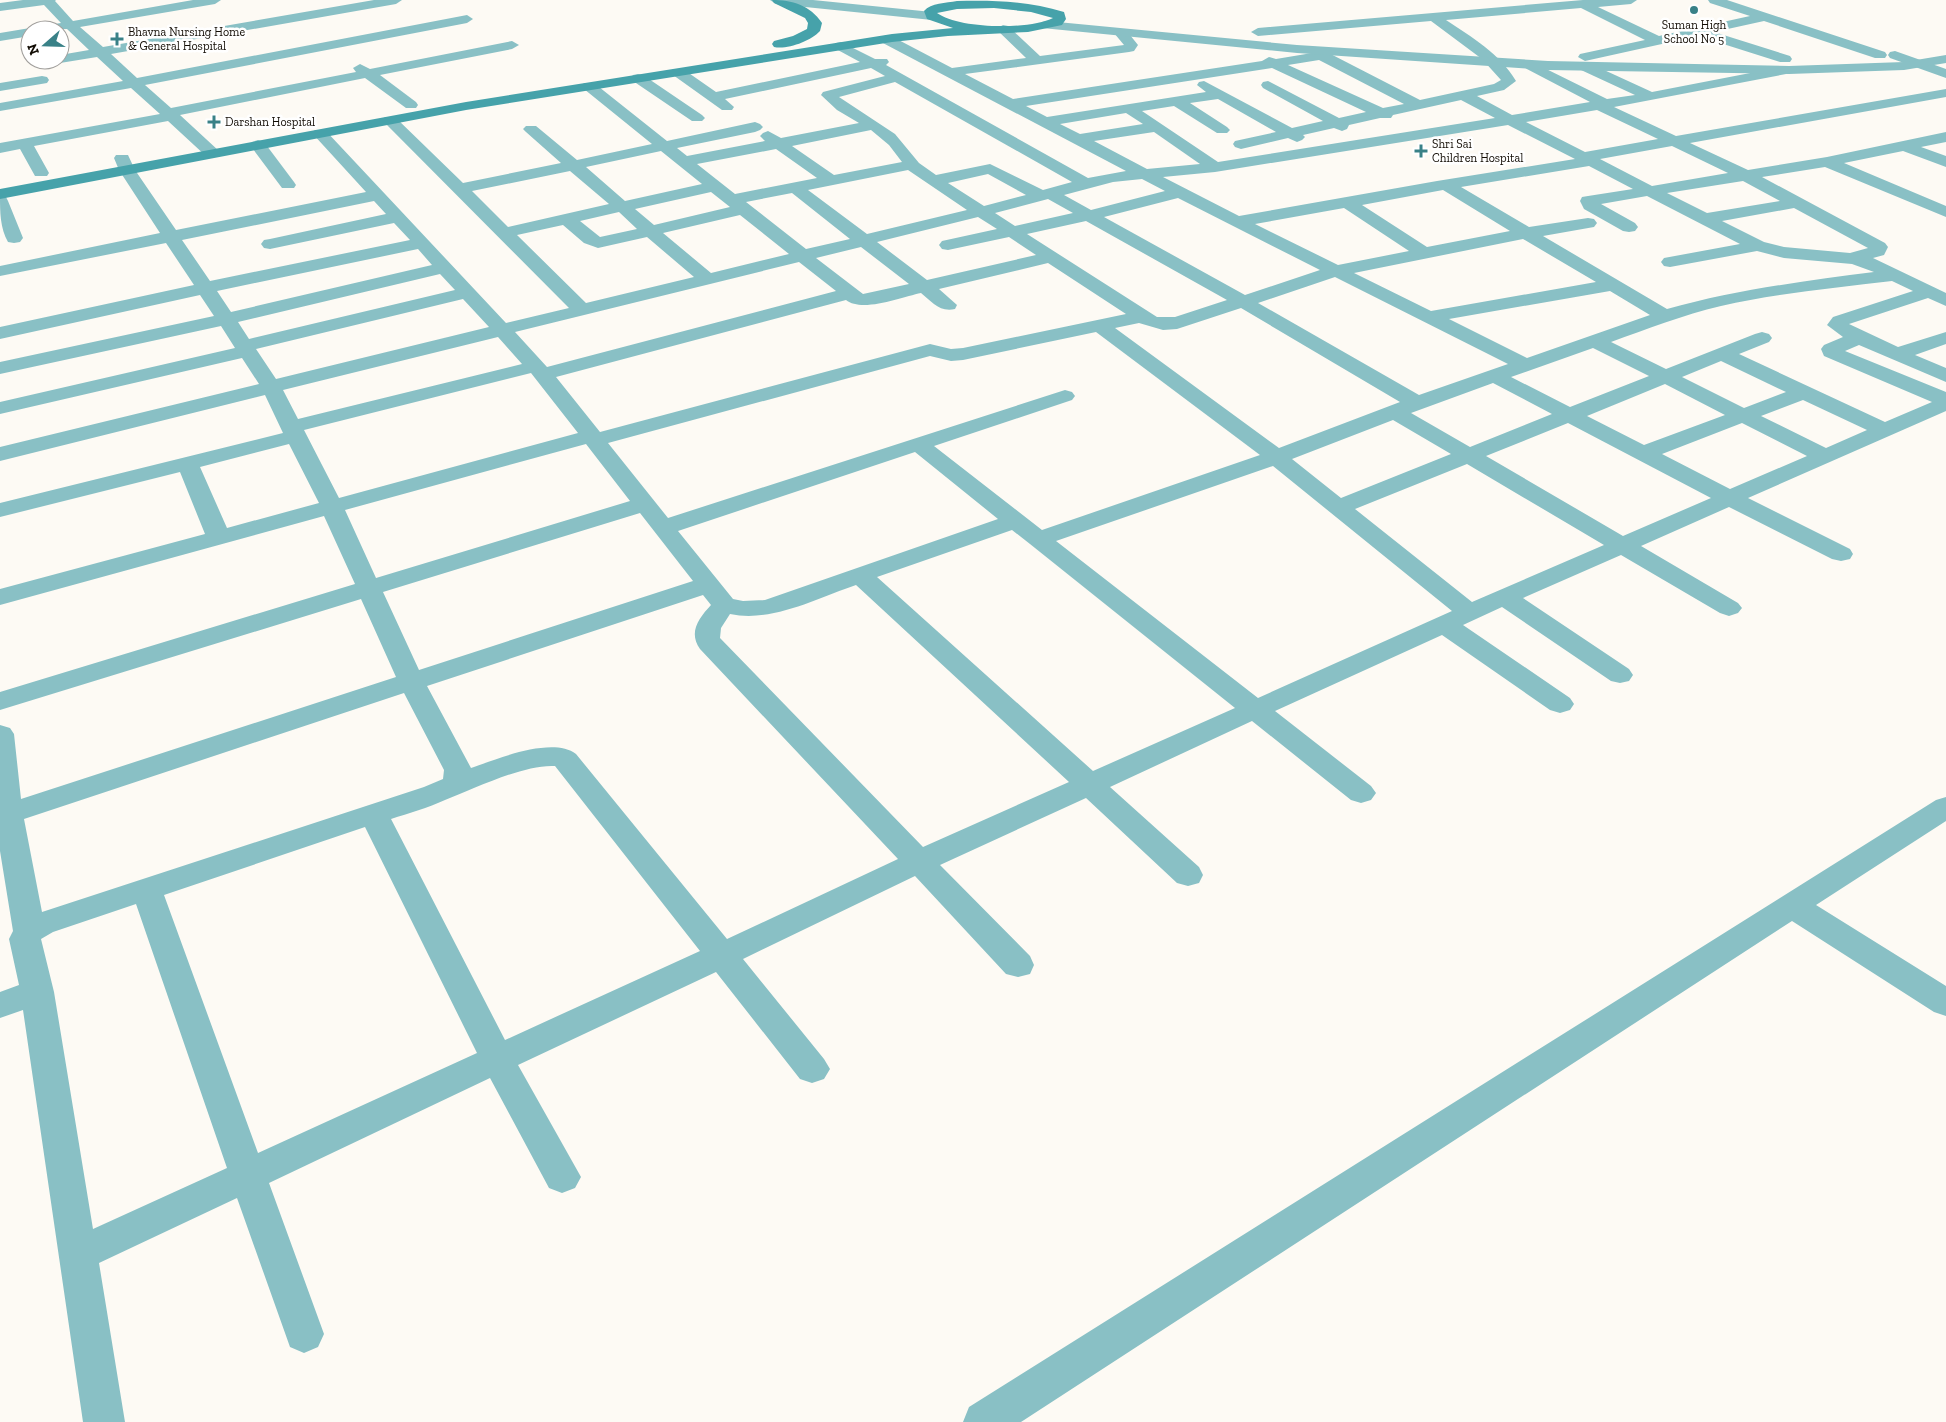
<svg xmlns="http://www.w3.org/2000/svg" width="1946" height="1422" viewBox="0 0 1946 1422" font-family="'Zilla Slab',serif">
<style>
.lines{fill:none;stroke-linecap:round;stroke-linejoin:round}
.minor{fill:#89c0c5;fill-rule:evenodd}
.tertiary{fill:#89c0c5;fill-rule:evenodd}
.secondary{fill:#46a2aa;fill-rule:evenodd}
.poi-dot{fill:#398187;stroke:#fff;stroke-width:2}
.labels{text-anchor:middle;stroke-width:5;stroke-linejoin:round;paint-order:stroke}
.far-poi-label{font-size:12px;fill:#120c04;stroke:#fff;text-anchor:start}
</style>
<rect width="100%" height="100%" fill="#fdfaf4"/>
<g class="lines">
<path class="minor" d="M23 0H56L55 1 73 21 193 0H221L215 4 80 27 103 47 374 0H402L396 4 111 54 137 78 467 15 473 19 467 23 145 85 171 108 356 72 353 68 360 64 370 69 512 41 519 45 512 49 380 75 416 102 418 105 416 108H406L365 78 180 115 219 151 221 154 219 157H207L168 121 34 146 49 173 47 176H35L20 149 0 153V143L160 114 131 88 0 111V103L123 81 97 57 60 63 55 62 54 60H60V55L89 50 67 29 30 30V36L0 41V33L30 28 35 29 36 27 61 23 44 5 0 11V3Z
M1583 0H1637L1631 4 1598 7 1659 36 1750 16 1710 3 1708 0H1727L1885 52 1887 55 1885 58H1875L1764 21 1714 32 1790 56 1792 59 1790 62H1780L1698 36 1585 61 1578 57 1580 54 1645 40 1581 8 1446 20C1472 37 1500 54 1516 81L1504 90 1477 96 1512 115 1590 102 1523 67 1521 64 1528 60 1607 99 1635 95 1581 70 1579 67 1581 64H1591L1652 92 1786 66 1793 70 1786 74 1614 107 1676 136 1946 89V97L1690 143 1748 170 1827 157 1946 132V142L1921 147 1946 156V167L1903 151 1844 163 1946 206V217L1825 167 1762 177 1885 243 1888 247 1884 255 1873 258 1946 293V306L1928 298 1849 324 1898 347 1946 332V344L1915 355 1946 368V382L1859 345 1845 351 1946 392V411L1748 498 1850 549 1853 554 1850 559 1841 561 1832 559 1729 507 1641 546 1738 603 1742 608 1738 613 1729 616 1720 613 1621 555 1523 598 1629 669 1633 675 1629 681 1620 683 1611 681 1502 607 1463 625 1570 698 1574 704 1570 710 1560 713 1550 710 1442 635 1275 711 1371 786 1376 793 1371 800 1361 803 1351 800 1252 721 1110 787 1199 867 1203 875 1199 883 1188 886 1177 883 1086 798 940 865 1030 956 1034 965 1030 974 1018 977 1006 974 915 876 743 959 824 1059 830 1069 824 1079 812 1083 800 1079 716 972 518 1065 581 1177 575 1188 562 1193 549 1188 490 1078 269 1183 324 1334 318 1347 304 1353 290 1347 237 1198 99 1263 125 1422H83L23 1010 0 1018V992L19 985 9 939 13 931 0 851V725L10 728 14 734 21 799 396 677 361 599 0 710V692L355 584 324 516 0 605V589L205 534 180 472 0 517V503L283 433 265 395 0 461V447L259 384 242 358 0 414V402L235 348 221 326 0 374V362L214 316 200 295 0 339V327L194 285 166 243 0 276V266L160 233 119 170 114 158 116 155H128L135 170 176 230 366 192 312 133 315 130H325L506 323 569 308 385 123 382 120 385 117H395L463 183 561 163 526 132 523 129 526 126H536L577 160 652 144 584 89 582 86 584 83H594L667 141 755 122 760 124 763 127 760 130 755 132 677 148 687 156 765 141 760 136 763 133 768 131 781 138 859 123 837 110 821 95 823 92 885 76 871 68 725 99 734 107 732 110H722L673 75 671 72 673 69H683L716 92 860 62 836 49 834 46 836 43 841 42 875 59H887L889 62 886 65 1088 178 1126 171 881 42 879 39 886 35 891 36 952 68 1026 58 996 29 1003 25 1008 26 1040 56 1124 45 1114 33 1121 29 1126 30 1138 45 1134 51 1129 52 965 74 1013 99 1262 61 1269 57 1276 59 1312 53 1310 51 1312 48 1317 47 1420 100 1494 84 1501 80 1482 59 1431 21 1258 36 1251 32 1258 28ZM1319 60 1404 104 1383 108 1288 65ZM1272 68 1366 112 1339 118 1268 81 1263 82 1261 85 1263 88 1323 121 1292 128 1204 81 1199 82 1197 85 1206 92 1047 117 1026 106ZM895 82 1072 182 1043 190 990 164 936 175 919 163 895 134 839 97ZM1218 99 1276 132 1235 141 1233 144 1235 147 1241 149 1288 138 1297 142 1302 140 1305 137 1303 135 1334 128 1342 131 1347 129 1349 125 1380 118H1391L1393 115 1461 100 1495 118 1218 162 1142 111 1174 106 1217 133H1227L1230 130 1227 127 1190 103ZM1597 110 1658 139 1585 152 1526 122ZM1126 113 1143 124 1080 134 1060 124ZM1508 125 1575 159 1437 181 1239 216 1163 177 1215 172ZM871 130 889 145 902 162 834 175 792 146ZM1154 132 1200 164 1147 169 1094 141ZM1672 146 1728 173 1652 186 1600 159ZM776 149 817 178 735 194 697 164ZM661 151 702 184 625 201 586 167ZM1589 166 1633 189 1588 196 1582 197 1580 201 1584 209 1623 231 1629 232 1635 231 1638 227 1635 223 1601 204 1647 196 1740 244 1664 258 1661 262 1664 266 1670 267 1757 251 1784 258 1852 264 1874 272C1804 281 1735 290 1667 309L1543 236 1594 227 1597 223 1594 219 1588 218 1529 227 1461 187ZM908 170 967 210 867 234 808 190ZM570 171 609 204 508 227 472 191ZM988 174 1026 195 984 206 948 183ZM1142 179 1165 191 1091 210 1064 195 1113 182ZM1743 181 1780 201 1707 213 1667 193ZM1443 190 1510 231 1427 247 1362 205ZM711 192 730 207 654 225 635 209ZM792 193 850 239 806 249 746 202ZM1178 198 1320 270 1245 295 1104 217ZM1048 199 1073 213 1015 226 995 213ZM374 201 386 214 270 239 264 240 261 244 264 248 270 249 394 223 410 240 210 281 182 240ZM1344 208 1409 251 1338 265 1255 224ZM1794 208 1868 248 1850 253 1784 247 1764 242 1722 221ZM619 212 637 229 600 237 580 221ZM740 215 789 254 711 273 663 233ZM978 217 997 229 942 241 939 245 942 249 948 250 1009 237 1036 255 927 280 877 242ZM1086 221 1227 300 1175 317H1157L1027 234ZM563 225 584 243 598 248 647 237 694 277 586 303 517 235ZM1523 239 1596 282 1431 311 1354 273ZM861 247 909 284 863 294 816 258ZM418 249 432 265 231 312 217 291ZM799 262 836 291 547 367 515 332ZM1048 263 1126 314 963 348 951 349 930 344 600 432 556 377 846 300C862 313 902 297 921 293 931 301 940 313 955 309L957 305 939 289ZM440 274 455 290 249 339 238 322ZM1335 277 1508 364 1419 395 1258 303ZM1892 281 1913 291 1833 317 1827 325 1843 337 1824 345 1821 349 1824 356 1932 402 1885 422 1739 354 1769 342 1772 338 1769 334 1762 332 1755 334 1666 369 1611 342C1647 329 1683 315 1721 306 1777 293 1835 288 1892 281ZM1610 291 1650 315 1527 358 1449 319ZM463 299 489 327 276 379 256 349ZM1241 308 1400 402 1279 448 1115 328 1139 323 1163 330 1177 329ZM1096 332 1260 455 1042 530 934 446 1072 400 1075 396 1072 392 1065 390 668 518 608 443 930 356 951 361 963 360ZM498 337 522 364 298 419 283 390ZM1593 348 1649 376 1570 407 1511 377ZM1721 361 1786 392 1744 408 1682 377ZM531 373 578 433 339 498 304 430ZM1493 383 1552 414 1470 447 1411 413ZM1665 384 1725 415 1644 445 1587 416ZM1803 400 1867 430 1826 448 1761 416ZM1393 420 1451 454 1341 498 1292 459ZM1568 423 1711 498 1623 536 1486 456ZM1742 423 1807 456 1730 489 1662 454ZM289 444 319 503 227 528 200 467ZM586 444 630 501 376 578 345 510ZM915 452 998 519 765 600 743 601 733 599 678 531ZM1467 464 1604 545 1472 602 1355 509ZM1273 466 1452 611 1258 698 1056 541ZM640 513 693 581 419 670 383 592ZM1012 530 1030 544 1235 708 1093 771 877 577ZM856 585 1069 782 923 847 720 638 721 628 730 614C772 623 817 598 856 585ZM703 595 711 605C699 618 688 632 700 649L898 859 727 939 576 754C552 736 497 759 471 768L427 686ZM404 693 444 770 443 779 424 787 42 912 24 819ZM555 766 700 951 505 1040 391 819C409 813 428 808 445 800 474 789 524 764 555 766ZM365 827 477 1053 258 1153 164 895ZM136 904 227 1168 93 1229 54 992 41 939 53 932Z
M1895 51 1946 69V78L1890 58 1888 55 1890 52Z
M638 74 643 75 702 115 705 118 702 121H692L633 81 631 78 633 75Z
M42 76 47 77 49 80 47 83 0 91V83Z
M258 140 264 142 294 182 296 185 294 188H282L250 145 252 142Z
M0 196 6 197 8 201 23 238 20 242 14 243 8 242C0 228 0 212 0 196Z
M1946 797V821L1816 905 1946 986V1016L1934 1012 1792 921 1021 1422H963L969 1407 1936 800Z"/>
<path class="tertiary" d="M770 0H813L932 12 938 16 932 20 776 4Z
M1047 21 1297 45 1548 61 1789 66 1904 62 1946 55V63L1904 70 1789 74 1548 70 1297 53 1042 28 1040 25 1042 22Z"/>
<path class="secondary" d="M772 0C792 0 810 5 822 23L820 31C811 41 787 50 774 47L772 44 774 41 793 36 807 29 808 23 805 18 774 3Z
M957 1C993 0 1029 1 1064 12L1066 19 1062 25 1028 32 948 36 892 42 466 110 0 199V189L466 102 892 34 953 28 927 19 924 11C931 3 946 3 957 1ZM994 8 1031 12 1053 18C1029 30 959 29 937 13L957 9Z"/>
</g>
<g class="poi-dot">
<circle cx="1694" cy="10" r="5"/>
<path d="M114.5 31.5h5v5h5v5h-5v5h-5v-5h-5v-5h5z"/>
<path d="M211.5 114.5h5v5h5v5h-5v5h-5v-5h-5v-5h5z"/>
<path d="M1418.5 143.5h5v5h5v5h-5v5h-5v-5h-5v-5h5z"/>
</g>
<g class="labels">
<g class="far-poi-label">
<text x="1694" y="29" text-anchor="middle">Suman High<tspan x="1694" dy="14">School No 5</tspan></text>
<text x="128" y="36">Bhavna Nursing Home<tspan x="128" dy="14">&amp; General Hospital</tspan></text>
<text x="225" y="126">Darshan Hospital</text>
<text x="1432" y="148">Shri Sai<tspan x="1432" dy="14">Children Hospital</tspan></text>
</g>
</g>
<g transform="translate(45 45) rotate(250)"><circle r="24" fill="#ffffff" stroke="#a09e9b"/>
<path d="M0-4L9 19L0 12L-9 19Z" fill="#398187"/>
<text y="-8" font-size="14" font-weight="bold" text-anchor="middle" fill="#120c04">N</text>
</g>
</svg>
